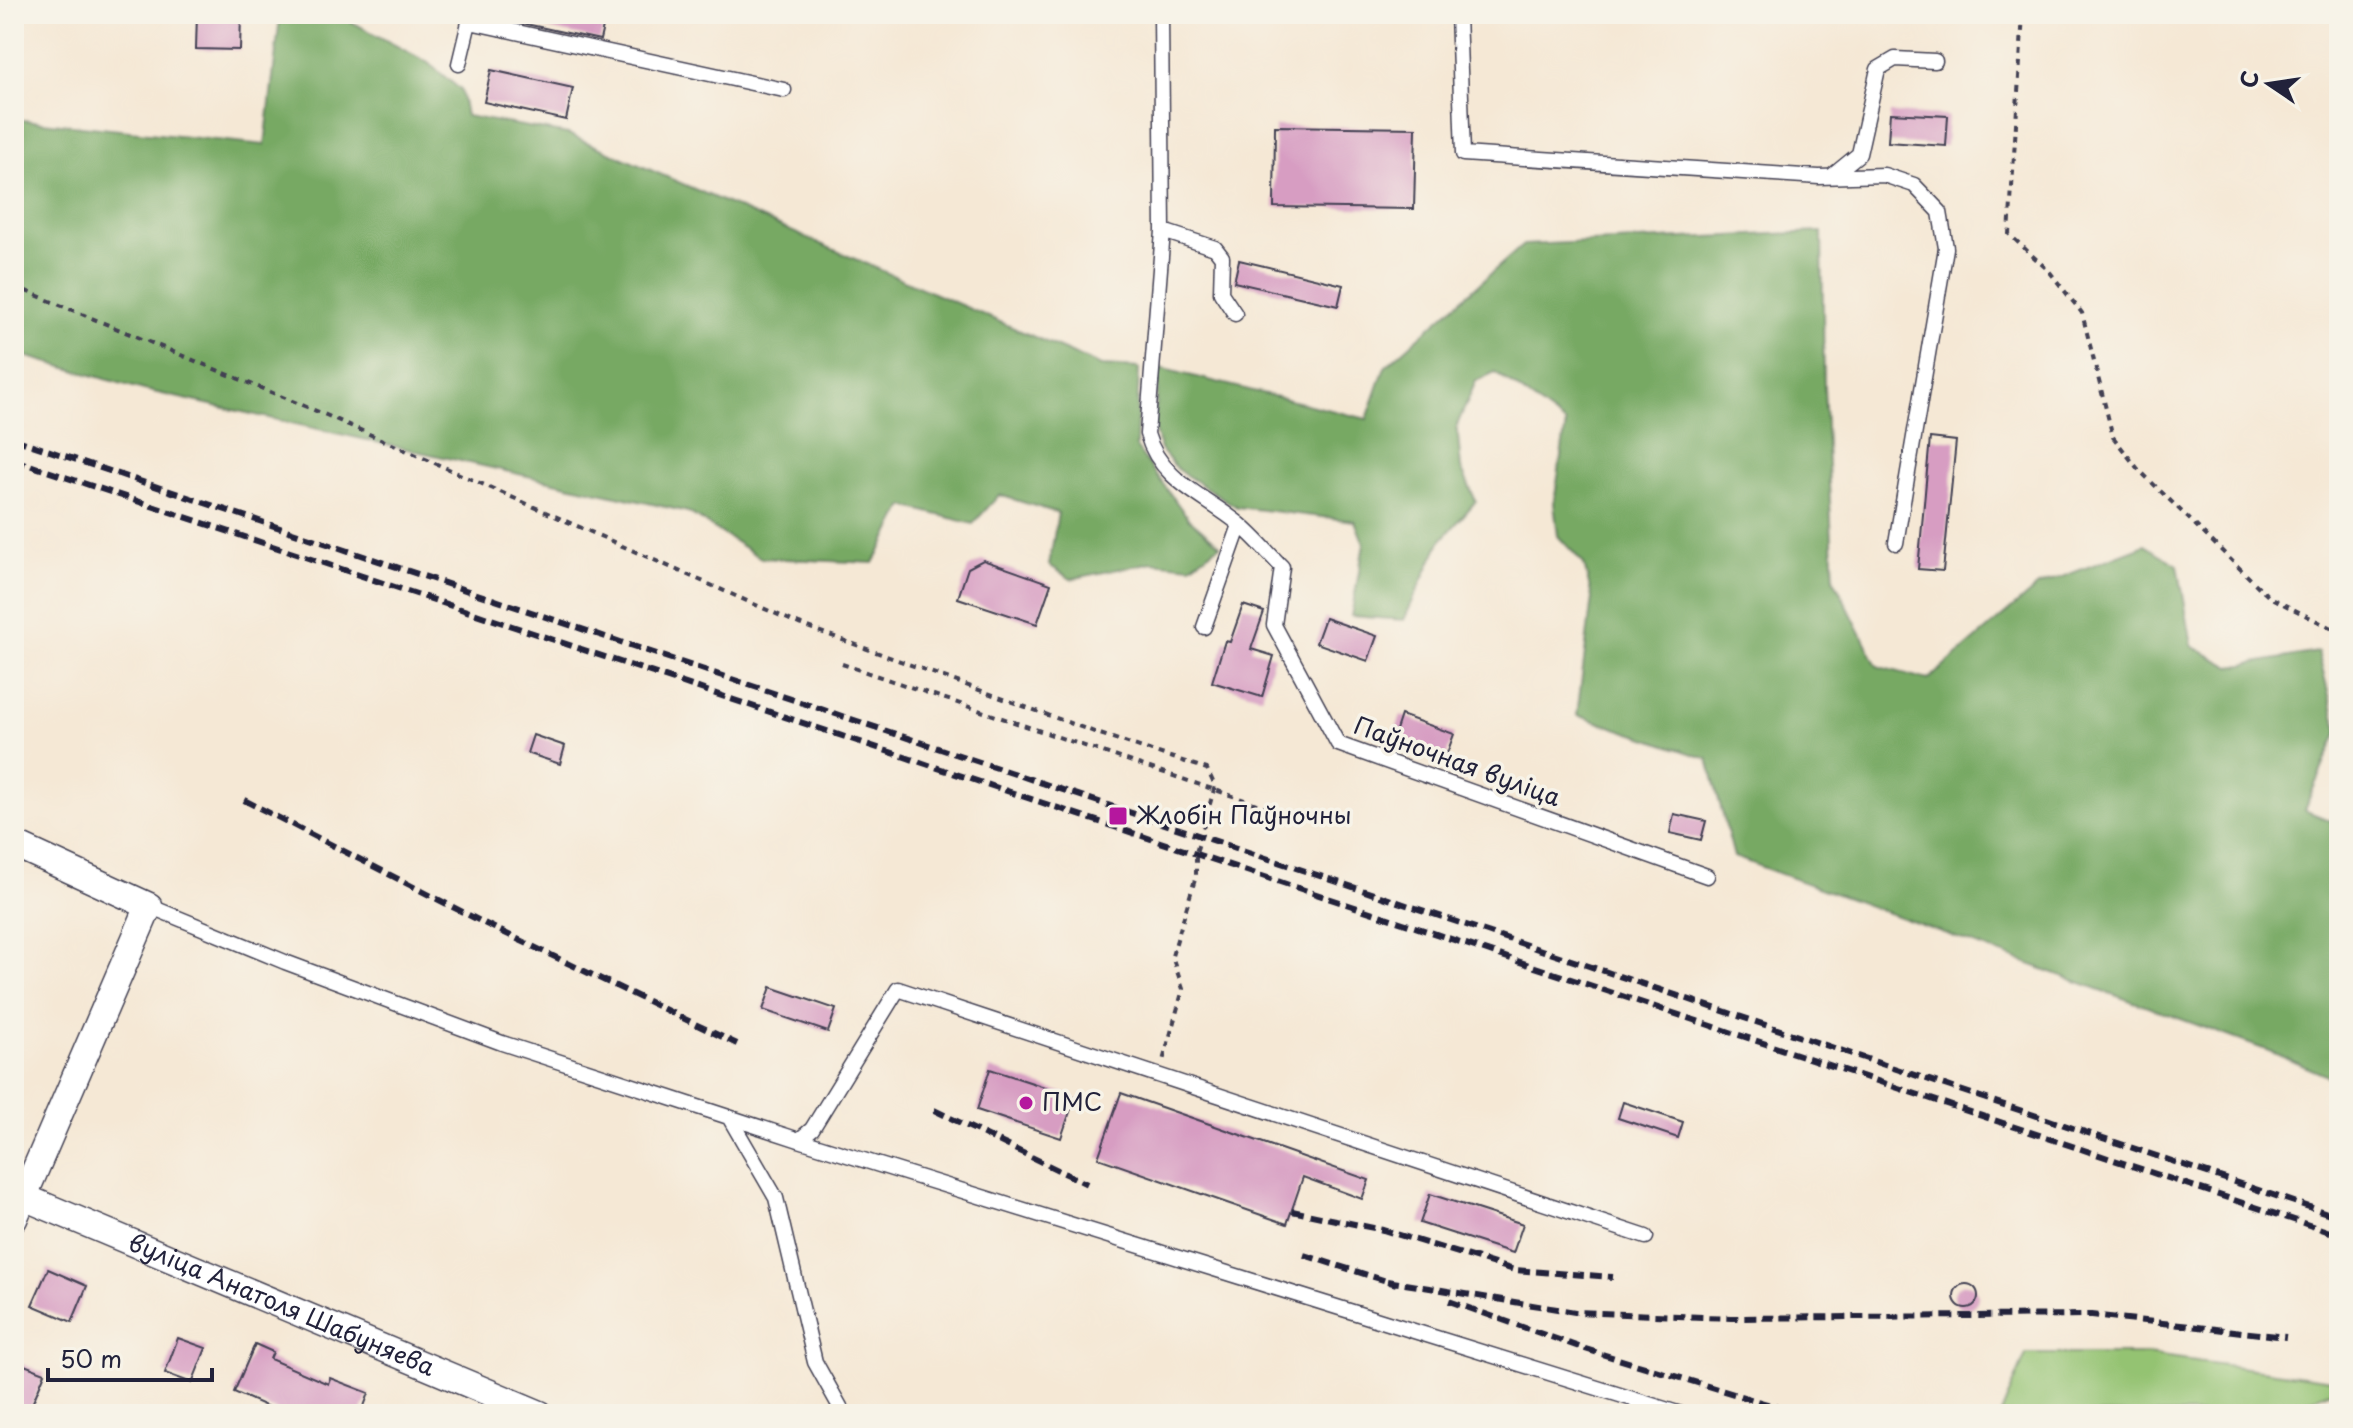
<svg xmlns="http://www.w3.org/2000/svg" width="2353" height="1428" viewBox="0 0 2353 1428" font-family="'Playpen Sans',sans-serif">
<style>
.green{fill:#94c372;stroke:#5b7256;stroke-width:2}
.forest{fill:#77a964;stroke:#4c6650;stroke-width:2}
.building{fill:#d79dc2}
.lines{fill:none;stroke-linecap:round;stroke-linejoin:round}
.lane-casing{stroke:#424052;stroke-width:17}
.street-casing{stroke:#424052;stroke-width:29}
.path{stroke:#424052;stroke-width:4;stroke-dasharray:6 6;stroke-linecap:butt}
.lane{stroke:#fff;stroke-width:14}
.street{stroke:#fff;stroke-width:26}
.rail{stroke:#22223b;stroke-width:6;stroke-dasharray:12 6;stroke-linecap:butt}
.poi-dot{fill:#b5179e;stroke:#f7f3e8;stroke-width:3}
.labels{text-anchor:middle;stroke-width:7;stroke-linejoin:round;paint-order:stroke}
.street-label{font-size:24px;fill:#22223b;stroke:#f7f3e8}
.poi-label{font-size:24px;fill:#22223b;stroke:#f7f3e8;text-anchor:start}
</style>
<rect width="100%" height="100%" fill="#f7f3e8"/>
<filter id="ink" filterUnits="userSpaceOnUse"><feTurbulence type="fractalNoise" baseFrequency=".0125" numOctaves="2"/><feDisplacementMap in="SourceGraphic" scale="16" xChannelSelector="R" yChannelSelector="G"/><feConvolveMatrix kernelMatrix="1 2 1 2 8 2 1 2 1" color-interpolation-filters="sRGB"/></filter>
<filter id="wash" filterUnits="userSpaceOnUse"><feTurbulence type="fractalNoise" baseFrequency=".006" numOctaves="4" result="noise"/><feDisplacementMap in="SourceGraphic" scale="32" xChannelSelector="R" yChannelSelector="G"/><feGaussianBlur stdDeviation="1.8" result="paint"/><feColorMatrix in="noise" values="0 0 0 0 0 0 0 0 0 0 0 0 0 0 0 0 0 1.4 0 .05"/><feComposite in="paint" operator="in"/></filter>
<g filter="url(#wash)">
<rect width="100%" height="100%" fill="#f5e8d5"/>
<path class="green" d="M2026 1354H2147L2332 1380 2339 1382V1391L2334 1390 2296 1405 2293 1414H2001Z"/>
<path class="forest" d="M337 14 427 62 461 90 466 116 568 134 1101 366 1139 368 1136 447 1188 518 1220 545 1191 566 1152 562 1071 579 1049 565 1058 513 999 495 973 524 904 506 874 563 761 558 688 512 144 390 14 353V119L265 145 280 17Z
M1822 232 1824 388 1834 579 1877 666 1928 680 2038 586 2145 545 2178 565 2192 646 2231 667 2318 652 2338 732 2304 810 2339 824V1081L2269 1051 1734 857 1708 759 1577 715 1592 598 1584 564 1558 536 1554 503 1566 424 1495 372 1476 381 1457 425 1461 468 1476 501 1440 542 1404 620 1351 616 1364 544 1355 521 1237 507 1178 470 1161 450 1154 429 1160 368 1367 419 1385 367 1523 245Z"/>
<g id="blocks">
<path class="building" d="M197 14H241L240 50 196 49Z
M513 14H606L600 40 512 21Z
M491 70 573 88 566 120 484 102Z
M1890 113 1948 116 1946 146 1888 142Z
M1275 126 1416 128 1414 209 1274 207Z
M1239 260 1343 285 1338 306 1234 282Z
M1930 438 1956 441 1943 571 1918 569Z
M983 560 1051 584 1037 624 958 598 968 568Z
M1243 605 1264 612 1251 649 1274 656 1262 697 1212 682 1225 641 1230 642Z
M1325 618 1377 636 1368 661 1316 643Z
M1401 715 1454 734 1446 756 1393 739Z
M533 735 565 746 560 764 527 753Z
M1674 814 1706 821 1701 840 1670 833Z
M771 987 836 1009 828 1032 763 1010Z
M990 1069 1075 1097 1061 1138 977 1110Z
M1121 1093 1369 1180 1362 1199 1303 1177 1287 1224 1098 1158Z
M1623 1102 1683 1122 1678 1138 1618 1118Z
M1430 1194 1523 1224 1513 1253 1420 1223Z
M48 1269 87 1286 72 1322 32 1305Z
M1954 1296a12 12 0 1 1 24 0a12 12 0 1 1-24 0Z
M178 1338 206 1348 192 1383 165 1373Z
M255 1344 273 1352 270 1359 328 1384 330 1378 369 1393 361 1414H284L234 1392Z
M14 1361 45 1373 28 1414 14 1409Z"/>
</g>
</g>
<g filter="url(#ink)">
<use href="#blocks" fill-opacity="0" stroke="#424052" stroke-width="2"/>
<g class="lines">
<defs>
<path id="lane" d="M1161 14 1163 231 1147 434C1160 480 1203 495 1238 523 1254 536 1268 553 1282 567L1274 625 1338 744 1707 876
M1458 14 1463 154 1819 177 1884 175 1914 185 1940 212 1946 248 1896 543
M470 22 784 90
M459 64 471 14
M1832 176 1859 154 1878 69 1895 59 1935 61
M1163 231 1215 248 1222 257 1221 293 1235 314
M1204 627 1240 525
M149 906 285 962 502 1043 799 1140 1681 1414
M729 1117 776 1198 815 1362 844 1414
M799 1140 812 1129 898 989 1646 1237"/>
<g id="street">
<path d="M14 844 149 906 14 1219"/>
<path id="s1" d="M14 1193 540 1414"/>
</g>
</defs>
<use href="#lane" class="lane-casing"/>
<use href="#street" class="street-casing"/>
<path class="path" d="M2023 14 2009 234 2049 271 2082 313 2113 437 2138 469 2269 597 2339 632
M14 286 326 415 799 624 1097 733 1207 769 1215 786 1196 853V876L1172 956 1183 989 1163 1061
M842 664 1304 820"/>
<use href="#lane" class="lane"/>
<use href="#street" class="street"/>
<path class="rail" d="M14 439 2339 1217
M14 460 2339 1235
M244 800 486 924 737 1044
M934 1110 1087 1184
M1292 1211 1383 1230 1514 1270 1613 1277
M1304 1255 1396 1284
M1387 1281 1575 1312 1731 1318 2092 1315 2286 1337
M1449 1301 1582 1348 1800 1414"/>
</g>
</g>
<g class="poi-dot">
<rect x="1108" y="806" width="20" height="20" rx="4"/>
<circle cx="1026" cy="1103" r="8"/>
</g>
<g class="labels">
<g class="street-label">
<text transform="translate(1457 762) rotate(20)" y="8">Паўночная вуліца</text>
<text dy="8" stroke="none"><textPath href="#s1" startOffset="290">вуліца Анатоля Шабуняева</textPath></text>
</g>
<g class="poi-label">
<text x="1136" y="824">Жлобін Паўночны</text>
<text x="1042" y="1111">ПМС</text>
</g>
</g>
<rect width="2353" height="1428" fill="none" stroke="#f7f3e8" stroke-width="48"/>
<g transform="translate(2269 84) rotate(283)" stroke="#f7f3e8" stroke-width="6" paint-order="stroke">
<path d="M0-6L14 30L0 20L-14 30Z" fill="#22223b"/>
<text y="-12" font-size="22" font-weight="bold" text-anchor="middle" fill="#22223b">С</text>
</g>
<path d="M48 1368v12h164v-12" fill="none" stroke="#22223b" stroke-width="4"/>
<text x="60" y="1368" font-size="24" fill="#22223b" stroke="#f7f3e8" stroke-width="6" paint-order="stroke">50 m</text>
</svg>
